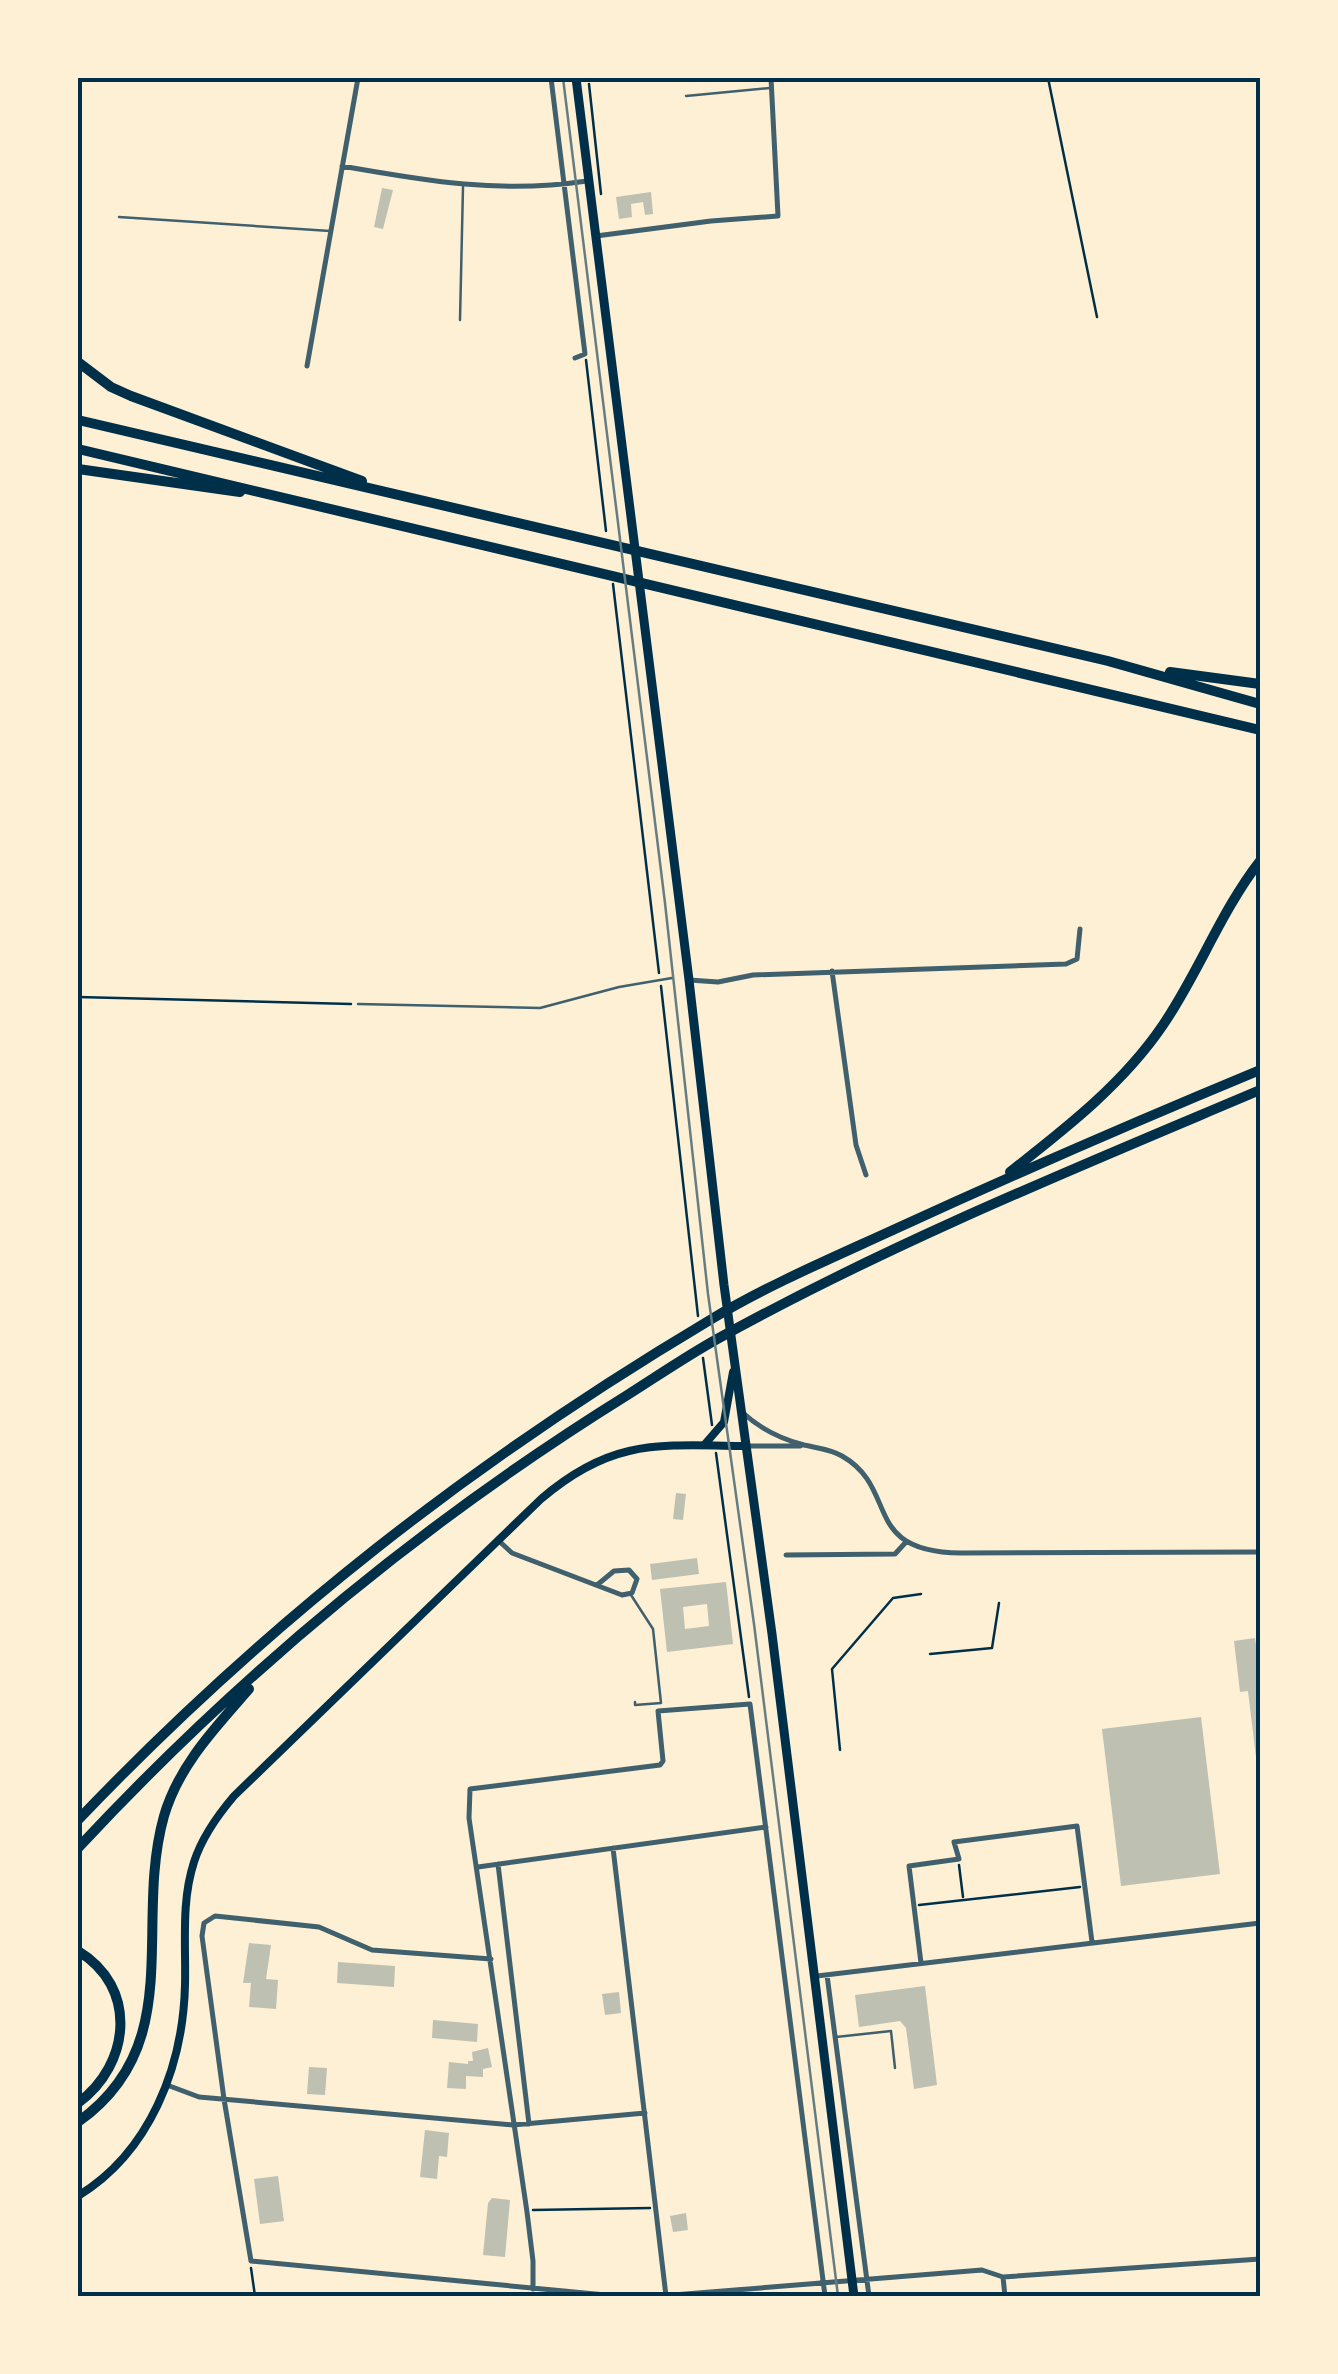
<svg xmlns="http://www.w3.org/2000/svg" width="1338" height="2374" viewBox="0 0 1338 2374" font-family="Barlow,sans-serif">
<style>
.building{fill:#bec0b2;fill-rule:evenodd}
.lines{fill:none;stroke-linecap:round;stroke-linejoin:round}
.path{stroke:#003049;stroke-width:2.5}
.service{stroke:#3f606c;stroke-width:2.5}
.minor{stroke:#3f606c;stroke-width:5}
.secondary{stroke:#003049;stroke-width:8}
.primary{stroke:#003049;stroke-width:9}
.motorway{stroke:#003049;stroke-width:10}
.tram{stroke:#657d81;stroke-width:2.5}
.neatline{fill:none;stroke:#003049;stroke-width:4}
</style>
<rect width="100%" height="100%" fill="#fdf0d5"/>
<path class="building" d="M382 188 393 190 383 229 374 227Z
M651 192 653 214 645 215 643 202 631 204 632 217 619 219 616 197Z
M676 1493 686 1494 683 1520 673 1519Z
M697 1558 699 1574 652 1580 650 1564Z
M726 1582 733 1644 667 1652 660 1589ZM707 1604 709 1626 685 1629 683 1607Z
M1255 1638 1260 1674 1258 1774 1248 1691 1240 1692 1234 1641Z
M1201 1717 1220 1874 1121 1886 1102 1729Z
M249 1943 271 1945 266 1979 278 1980 276 2009 249 2007 251 1983H243Z
M338 1962 395 1966 394 1987 337 1983Z
M925 1986 937 2085 914 2089 906 2028 900 2021 859 2027 855 1995Z
M619 1992 621 2013 605 2015 602 1994Z
M433 2020 478 2024 477 2042 432 2038Z
M488 2048 492 2067 483 2069V2077L466 2076V2089L447 2088 449 2062 468 2064V2061H473L472 2052Z
M309 2067 327 2068 325 2095 307 2094Z
M425 2130 449 2133 447 2157 439 2156 437 2179 420 2177Z
M278 2176 284 2221 260 2224 254 2179Z
M492 2198 510 2200 505 2257 483 2255 488 2203Z
M686 2213 688 2230 673 2232 670 2216Z"/>
<g class="lines">
<path class="path" d="M1048 78 1097 317
M589 84 601 194
M586 360 606 531
M613 584 659 973
M661 986 698 1316
M78 997 351 1004
M703 1358 712 1425
M716 1453 749 1697
M930 1654 992 1648 999 1603
M840 1750 832 1669 893 1598 921 1594
M959 1865 963 1897
M919 1905 1080 1887
M533 2210 650 2208
M251 2268 255 2296"/>
<path class="service" d="M578 79 588 78
M686 96 770 88
M119 217 330 231
M460 320 463 187
M358 1004 540 1008 619 987 672 978
M631 1595 653 1629 661 1703 635 1705V1702
M836 2037 891 2031 895 2068"/>
<path class="minor" d="M551 78 585 354 575 358
M342 166C427 181 500 194 587 181
M596 236 711 221 778 216 771 78
M307 366 358 78
M832 971 856 1145 866 1175
M689 980 718 982 753 975 1066 964 1077 959 1080 929
M742 1412C760 1429 781 1439 804 1445 817 1448 830 1449 842 1456 900 1489 860 1552 961 1553L1260 1552
M746 1446H800
M499 1541 512 1553 622 1595 632 1593 637 1579 629 1570 614 1571 597 1585
M786 1555 895 1554 906 1542
M613 1848 666 2296
M498 1864 529 2124
M478 1867 766 1827
M491 1959 372 1950 319 1927 215 1916 204 1923 202 1936 224 2099 251 2261 616 2296
M921 1963 909 1866 959 1859 954 1842 1077 1826 1092 1942
M827 1975 869 2296
M817 1976 1260 1923
M167 2085 199 2097 513 2125 645 2113
M1003 2277 1005 2296
M533 2289V2261L527 2212 469 1818 470 1789 660 1765 663 1761 658 1711 750 1704 825 2296
M661 2296 982 2270 1003 2277 1260 2259"/>
<path class="secondary" d="M705 1444 724 1422 733 1372
M78 2196C150 2152 183 2067 185 1985 186 1943 181 1902 194 1862 202 1837 217 1816 234 1796L541 1499C612 1438 659 1445 746 1446"/>
<path class="primary" d="M576 78 689 980 724 1285 772 1634 854 2296"/>
<path class="motorway" d="M78 362 111 387 131 396 362 481
M78 420 1108 661 1260 704
M78 449 1260 730
M78 469 240 492
M1170 672 1260 684
M1010 1172C1066 1128 1123 1084 1163 1025 1199 972 1221 911 1260 861
M78 1820C268 1621 473 1461 710 1320 768 1285 832 1258 893 1230 1015 1174 1137 1121 1260 1070
M78 1848C241 1673 426 1520 629 1394 659 1375 688 1355 719 1338 893 1242 1078 1167 1260 1090
M78 1951C138 1987 131 2064 78 2103
M78 2122C188 2044 133 1926 164 1816 179 1765 215 1728 249 1689"/>
<path class="tram" d="M563 78 665 903 708 1294 754 1624 838 2296"/>
</g>
<rect width="1338" height="2374" fill="none" stroke="#fdf0d5" stroke-width="160"/>
<rect x="80" y="80" width="1178" height="2214" class="neatline"/>
</svg>
